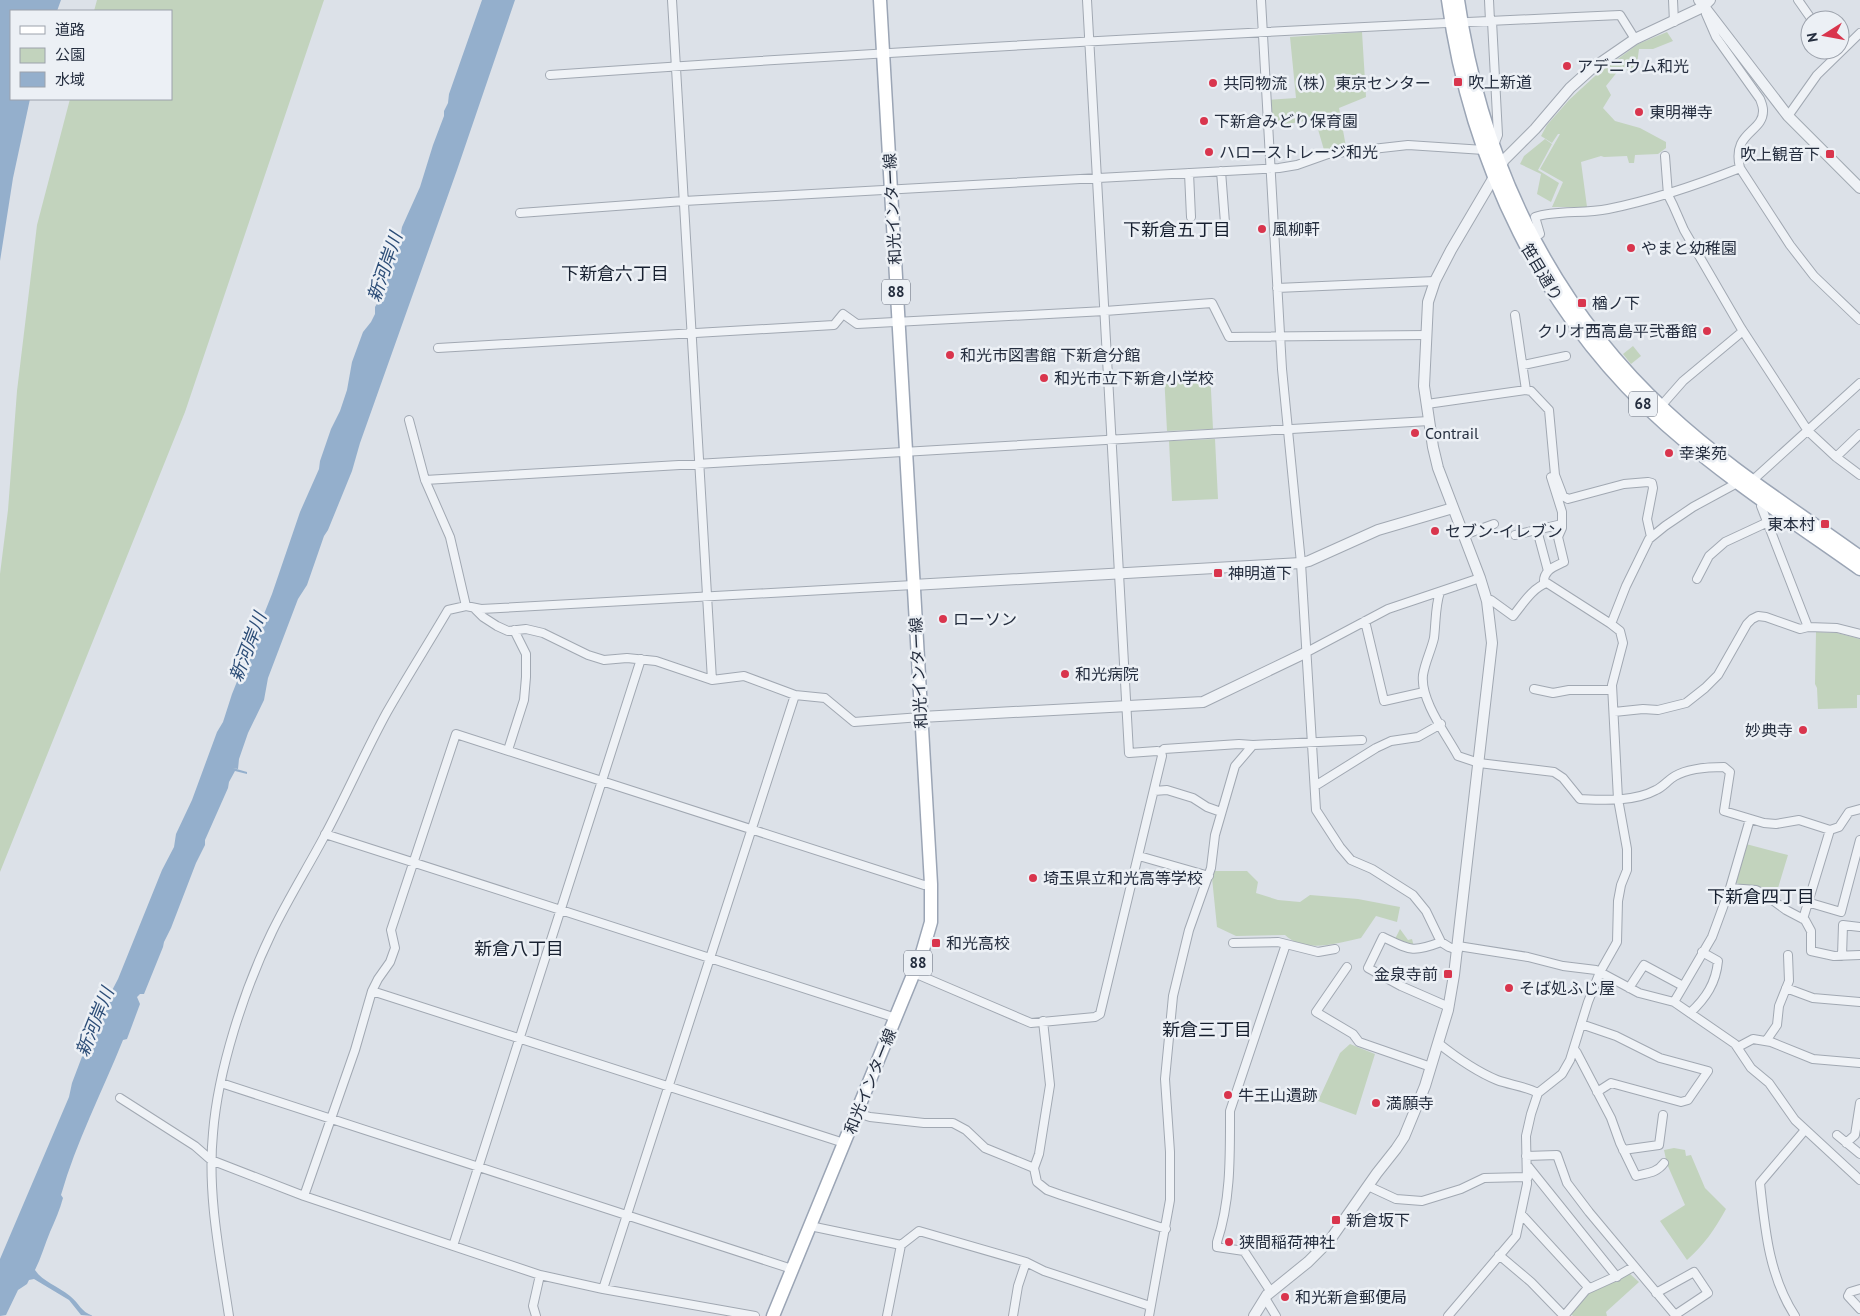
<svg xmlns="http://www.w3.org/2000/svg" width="1860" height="1316" viewBox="0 0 1860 1316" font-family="'PT Sans','Noto Sans JP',sans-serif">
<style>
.green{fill:#c2d3bd}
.water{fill:#94afcc}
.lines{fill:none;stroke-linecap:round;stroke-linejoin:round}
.minor-casing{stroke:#a1a8b2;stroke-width:10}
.tertiary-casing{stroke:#a1a8b2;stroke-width:12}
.primary-casing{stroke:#9ba5b5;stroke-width:15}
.minor{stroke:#eff2f6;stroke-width:8}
.tertiary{stroke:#eff2f6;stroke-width:10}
.primary{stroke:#fff;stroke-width:12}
.poi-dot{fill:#d9354d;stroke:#ecf0f5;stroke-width:2}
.labels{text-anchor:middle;stroke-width:5;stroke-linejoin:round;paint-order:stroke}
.shield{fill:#ecf0f5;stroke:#616876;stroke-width:1}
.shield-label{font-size:15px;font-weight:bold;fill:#252e3f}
.poi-label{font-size:16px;fill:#252e3f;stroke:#ecf0f5;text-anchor:start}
.street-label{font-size:16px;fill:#252e3f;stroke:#ecf0f5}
.neighbourhood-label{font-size:18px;fill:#172030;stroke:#ecf0f5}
.water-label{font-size:18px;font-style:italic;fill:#2c4d77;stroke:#ecf0f5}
</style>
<rect width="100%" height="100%" fill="#dce1e8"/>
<path class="green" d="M97 0H324L185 412 0 872V574L8 510 17 391 37 225 70 99H171V11H94Z
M1362 32 1366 97 1339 108 1346 147 1324 150 1315 119 1272 127 1268 100 1296 98 1290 37Z
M1667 32 1673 41 1653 49H1639L1637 64 1632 74 1622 66 1606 86 1611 95 1603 108 1615 121 1640 128 1666 142V148L1658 154 1635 155 1634 163H1629L1627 156 1604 157 1601 156 1581 162 1587 207H1552L1563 182 1540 169 1560 134H1558L1552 143 1541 136 1547 125 1569 100 1595 76 1638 44Z
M1545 139 1552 144 1538 170 1559 183 1551 202 1537 194 1541 174 1520 164 1524 156Z
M1633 346 1641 356 1631 364 1623 354Z
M1210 371 1213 429 1167 431 1164 374Z
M1215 439 1218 499 1172 501 1169 441Z
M1816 632 1837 633 1860 639V695H1857V708L1818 709 1817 688 1815 684Z
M1746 844 1788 855 1775 898 1734 882Z
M1214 871H1247L1258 882 1256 893 1278 900 1300 902 1310 895 1358 899 1400 907 1397 922 1376 916 1361 938C1337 943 1305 954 1285 935L1236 936 1217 927 1212 878Z
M1400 929 1408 940 1412 939 1414 947 1395 939Z
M1350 1044 1375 1054 1356 1115 1318 1101 1340 1053Z
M1674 1148 1685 1150 1686 1156 1691 1155 1705 1188 1726 1209C1715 1229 1704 1245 1687 1260L1660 1221 1685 1205 1667 1164 1664 1150Z
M1629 1273 1639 1282 1606 1312 1607 1316H1573L1571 1314 1589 1293Z"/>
<path class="water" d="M0 0H61L57 11H11V99H30L13 178 0 261Z
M482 0H515L457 170 360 443 352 471 328 530 324 536 307 585 298 599 268 678 264 700 248 733 239 759 238 769 233 768 247 772V774L235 771 229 782 228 788 205 840V845L196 863 171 928 164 942 163 947 144 994H140L137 997 140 1004 127 1039 123 1040C102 1092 76 1142 61 1195L63 1198C60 1209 55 1221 50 1232 45 1244 41 1258 35 1270 43 1282 58 1286 70 1296 80 1304 80 1311 93 1316L81 1315 69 1300 34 1279 29 1280 27 1284 18 1290 6 1315 0 1316V1259L69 1097 72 1083 94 1025 118 979 162 870 174 847 176 834 192 800 217 732 223 722 232 694 272 594 300 512 319 469 320 461 331 429 340 411 347 390 352 362 363 332 371 322 375 314V307L380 299 378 295 397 243 400 238 402 227 420 187 433 145 444 116V111L448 103 449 94Z"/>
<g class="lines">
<defs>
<path id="minor" d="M672 0 712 680
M1261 0 1282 369 1301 563 1316 810 1340 847 1351 860 1372 869 1413 895 1426 911 1441 942 1449 947 1458 950
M1489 0 1490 21
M1673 0 1674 22
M1798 0 1812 20
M1706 14 1716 37 1760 99C1761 102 1763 106 1763 110 1764 133 1731 131 1740 168L1790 245 1814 276 1860 320
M1492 21 1498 135 1494 145
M550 75C906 50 1263 31 1620 15L1635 39
M1788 116 1817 75 1860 33
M1665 156 1668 195 1673 205 1684 230 1741 328 1808 431 1836 457 1860 475
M1221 171 1225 223
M1189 173 1191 217
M520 213 684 201 1279 168 1297 165 1328 154 1408 145 1484 150
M1533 238 1540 234 1535 217C1556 210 1584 214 1608 209 1653 200 1697 185 1740 168
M1277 288 1435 281
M1515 315 1526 390
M438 348 834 325 843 314 857 324 1105 311 1212 303 1229 337 1427 335
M1523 365 1566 356
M1427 404 1526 390 1531 391 1549 410 1555 475 1563 496 1568 499 1624 484 1648 482 1652 483 1653 488 1647 519 1651 537
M1661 406 1683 381 1743 331
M409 420 425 480 450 537 466 606
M1836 457 1860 434
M425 480 1429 421
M1753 480 1860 383
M1764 501 1761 506 1808 627
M1537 530 1548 571
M1464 535 1494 524
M1515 535 1562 524
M1697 579 1709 556 1725 542 1768 522
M1544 583C1543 570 1554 567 1564 562L1558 537 1562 528V512L1551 477
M1440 592C1435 607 1436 622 1434 638 1431 651 1425 662 1423 675 1420 700 1446 734 1458 756L1479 763 1554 772 1563 778 1580 799C1604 800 1634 802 1656 790 1663 787 1668 780 1675 776 1689 768 1709 767 1724 767L1730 772 1724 811 1764 823 1776 824 1799 820 1830 830 1839 827 1849 812 1860 809
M474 608 483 617 497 626 508 631 526 629 543 633 588 655 604 660 627 658 656 661 712 680 744 676 795 695 825 698 854 722 921 717
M1365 621 1384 701 1424 692
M1611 624 1626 586 1649 539 1665 526 1693 507 1739 482
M1305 653 1388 609 1480 578
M1534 689 1553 693 1569 690H1612
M1614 712 1643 709 1658 710 1686 703 1705 688 1718 675 1747 624 1752 619 1758 616 1766 617 1800 629 1808 627 1837 628 1860 634
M508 750 524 700 526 677V654L514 630
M1161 752 1164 749 1239 744 1253 745
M1315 786 1376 748 1391 741 1418 737 1441 724
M1154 791 1167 790 1193 798 1207 807 1221 812
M325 834 896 1018
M1139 856 1209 876
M1730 888 1756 890 1764 894 1786 910 1805 920 1811 931V951L1834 956 1860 955
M1807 902 1841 912 1860 840
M1803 919 1830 830
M1441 942C1412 953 1410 950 1383 937L1368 968 1401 986 1449 1007
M1233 943 1278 942 1318 952 1335 949
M1458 946 1528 957 1563 966 1596 970 1639 993 1674 1002 1735 1044 1751 1068 1769 1083 1795 1120 1860 1180
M1842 956 1843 925 1860 927
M1347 967 1316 1012 1353 1034 1359 1042 1431 1067
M914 973 1031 1023 1095 1017 1100 1014 1162 756 1161 752 1157 751 1129 753 1087 0
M1629 988 1644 965 1683 986
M1786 988 1813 998 1860 1002
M372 991 844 1143
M1674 1002 1712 937 1730 888 1750 819
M1690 1013C1706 998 1716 983 1718 961L1702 952
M1043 1021 1050 1085 1039 1154 1034 1168 1037 1182 1047 1190 1061 1195 1166 1229
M1581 1024 1616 1036 1660 1058 1708 1071 1688 1100 1681 1102 1611 1083 1597 1092
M1766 1041 1777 1025 1779 1006 1789 981 1788 955
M1438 1043C1457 1058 1475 1071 1497 1080 1510 1085 1525 1086 1538 1093
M1738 1047 1753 1039 1771 1042 1813 1059 1860 1063
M1574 1049 1577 1053 1611 1118 1620 1143 1636 1176C1647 1173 1657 1173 1664 1163
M221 1083 792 1269
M120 1098 195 1146 211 1160 304 1196 540 1275 603 1289 755 1316
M857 1113 870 1117 924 1123H953L966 1130 985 1148 1034 1168
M1837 1135 1860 1154
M1846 1143 1855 1135 1860 1103
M1623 1150 1659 1145 1663 1115
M1526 1156 1557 1155 1567 1183 1589 1212 1676 1316
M1527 1165 1617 1277
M1368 1186 1396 1199 1422 1201 1461 1189 1484 1178 1528 1177
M304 1196 355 1050 372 991 378 979 390 962 395 948 391 930 456 734 924 885 931 884
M1521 1214 1589 1288
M810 1226 901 1245 919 1231 1026 1262 1044 1271 1150 1306
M453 1246 641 659
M1499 1255 1531 1282 1564 1316
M603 1289 795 695
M1860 1289 1850 1292 1848 1296 1860 1309
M1271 1292 1244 1251 1217 1247V1242C1231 1200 1230 1155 1230 1111L1286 944
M1656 1293 1694 1272 1708 1293 1675 1315
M1265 1298 1276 1316
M229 1316C220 1256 207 1194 213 1133 218 1070 244 990 272 932 288 899 308 867 325 835 347 794 365 752 387 712 407 677 428 644 448 610L466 606 481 609 913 585
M536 1316 533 1306 540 1275
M887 1316 901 1245
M1013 1316 1018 1286 1026 1262
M1149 1316 1170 1200V1152L1165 1079 1173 996 1189 930 1211 868 1215 835 1235 766 1253 745 1362 740
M1448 1316 1516 1236 1527 1184 1526 1136 1531 1114 1538 1093 1562 1074 1570 1060 1588 1002 1600 972 1617 942 1618 901 1621 885 1627 870V849L1618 799 1612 685 1623 643 1620 631 1611 624 1547 583C1533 587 1522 605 1513 616L1491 600 1487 601
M1564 1316 1586 1290 1619 1275 1633 1267
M1795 1316C1769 1276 1765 1230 1760 1183L1805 1130"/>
<path id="tertiary" d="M1699 0 1788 116 1860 188
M913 585 1301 563 1309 561 1378 530 1453 508
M921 717 1203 702 1305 653
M1254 1316 1267 1295 1308 1262 1330 1240 1377 1173 1396 1149 1404 1137 1425 1086 1448 1010 1454 975 1492 643 1487 601 1480 578 1438 468 1433 447 1424 386 1428 302 1435 281 1451 250 1504 160 1535 129 1570 88 1590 70 1635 39 1703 7 1710 0"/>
<path id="primary" d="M1448 0C1470 162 1543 316 1666 425 1726 478 1795 523 1860 569
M1458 0C1481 159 1548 302 1667 412 1726 467 1795 510 1860 557
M773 1316 922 953 931 922V884L880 0"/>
</defs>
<use href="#minor" class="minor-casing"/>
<use href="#tertiary" class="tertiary-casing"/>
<use href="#primary" class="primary-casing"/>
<use href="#minor" class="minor"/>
<use href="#tertiary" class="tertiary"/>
<use href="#primary" class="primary"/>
</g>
<g class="poi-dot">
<circle cx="1567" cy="66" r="5"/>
<rect x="1453" y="77" width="10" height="10" rx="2.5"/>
<circle cx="1213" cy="83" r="5"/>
<circle cx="1639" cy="112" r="5"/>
<circle cx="1204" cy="121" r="5"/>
<circle cx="1209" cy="152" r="5"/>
<rect x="1825" y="149" width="10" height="10" rx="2.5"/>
<circle cx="1262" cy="229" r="5"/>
<circle cx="1631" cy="248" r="5"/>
<rect x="1577" y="298" width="10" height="10" rx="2.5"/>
<circle cx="1707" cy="331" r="5"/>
<circle cx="950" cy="355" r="5"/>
<circle cx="1044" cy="378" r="5"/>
<circle cx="1415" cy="433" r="5"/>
<circle cx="1669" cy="453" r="5"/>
<rect x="1820" y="519" width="10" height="10" rx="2.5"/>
<circle cx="1435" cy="531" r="5"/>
<rect x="1213" y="568" width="10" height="10" rx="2.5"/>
<circle cx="943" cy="619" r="5"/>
<circle cx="1065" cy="674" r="5"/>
<circle cx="1803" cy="730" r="5"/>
<circle cx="1033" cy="878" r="5"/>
<rect x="931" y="938" width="10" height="10" rx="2.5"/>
<rect x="1443" y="969" width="10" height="10" rx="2.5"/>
<circle cx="1509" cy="988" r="5"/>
<circle cx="1228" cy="1095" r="5"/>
<circle cx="1376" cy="1103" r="5"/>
<rect x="1331" y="1215" width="10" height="10" rx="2.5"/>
<circle cx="1229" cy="1242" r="5"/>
<circle cx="1285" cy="1297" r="5"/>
</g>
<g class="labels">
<g class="shield">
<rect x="882" y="279.5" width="28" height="25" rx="4"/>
<rect x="1629" y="391.5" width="28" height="25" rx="4"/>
<rect x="904" y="950.5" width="28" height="25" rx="4"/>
</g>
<g class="shield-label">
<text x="896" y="297">88</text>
<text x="1643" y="409">68</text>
<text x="918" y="968">88</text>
</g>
<g class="poi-label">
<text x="1577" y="72">アデニウム和光</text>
<text x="1468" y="88">吹上新道</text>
<text x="1223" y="89">共同物流（株）東京センター</text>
<text x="1649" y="118">東明禅寺</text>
<text x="1214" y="127">下新倉みどり保育園</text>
<text x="1219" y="158">ハローストレージ和光</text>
<text x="1820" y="160" text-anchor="end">吹上観音下</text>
<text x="1272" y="235">風柳軒</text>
<text x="1641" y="254">やまと幼稚園</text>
<text x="1592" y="309">楢ノ下</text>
<text x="1697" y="337" text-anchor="end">クリオ西高島平弐番館</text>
<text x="960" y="361">和光市図書館 下新倉分館</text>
<text x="1054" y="384">和光市立下新倉小学校</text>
<text x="1425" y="439">Contrail</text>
<text x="1679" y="459">幸楽苑</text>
<text x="1815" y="530" text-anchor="end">東本村</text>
<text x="1445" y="537">セブン-イレブン</text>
<text x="1228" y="579">神明道下</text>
<text x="953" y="625">ローソン</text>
<text x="1075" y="680">和光病院</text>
<text x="1793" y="736" text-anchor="end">妙典寺</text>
<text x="1043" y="884">埼玉県立和光高等学校</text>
<text x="946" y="949">和光高校</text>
<text x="1438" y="980" text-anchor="end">金泉寺前</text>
<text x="1519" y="994">そば処ふじ屋</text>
<text x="1238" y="1101">牛王山遺跡</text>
<text x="1386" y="1109">満願寺</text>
<text x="1346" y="1226">新倉坂下</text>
<text x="1239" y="1248">狭間稲荷神社</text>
<text x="1295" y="1303">和光新倉郵便局</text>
</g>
<g class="street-label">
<text transform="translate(892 209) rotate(-93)" y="6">和光インター線</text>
<text transform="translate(1542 272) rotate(59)" y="6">笹目通り</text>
<text transform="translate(918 673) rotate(-93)" y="6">和光インター線</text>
<text transform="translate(870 1081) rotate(-68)" y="6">和光インター線</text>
</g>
<g class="neighbourhood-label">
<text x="1177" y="236">下新倉五丁目</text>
<text x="615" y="280">下新倉六丁目</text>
<text x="1761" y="903">下新倉四丁目</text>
<text x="519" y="955">新倉八丁目</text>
<text x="1207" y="1036">新倉三丁目</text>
</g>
<g class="water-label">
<text transform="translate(385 267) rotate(-71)" y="6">新河岸川</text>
<text transform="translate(248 647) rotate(-69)" y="6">新河岸川</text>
<text transform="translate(95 1022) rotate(-68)" y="6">新河岸川</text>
</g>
</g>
<rect x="10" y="10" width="162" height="90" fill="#ecf0f5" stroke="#9ca2ac"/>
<rect x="20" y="26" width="25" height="8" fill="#ffffff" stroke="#9ca2ac"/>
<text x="55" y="35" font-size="15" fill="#252e3f">道路</text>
<rect x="20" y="48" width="25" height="15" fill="#c2d3bd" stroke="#9ca2ac"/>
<text x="55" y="60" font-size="15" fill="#252e3f">公園</text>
<rect x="20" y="72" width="25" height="15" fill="#94afcc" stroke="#9ca2ac"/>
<text x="55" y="85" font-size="15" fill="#252e3f">水域</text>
<g transform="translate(1825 35) rotate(259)"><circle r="24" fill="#ecf0f5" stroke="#9ca2ac"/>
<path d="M0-4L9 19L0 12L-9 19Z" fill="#d9354d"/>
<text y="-8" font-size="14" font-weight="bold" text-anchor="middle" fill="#252e3f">N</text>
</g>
</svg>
